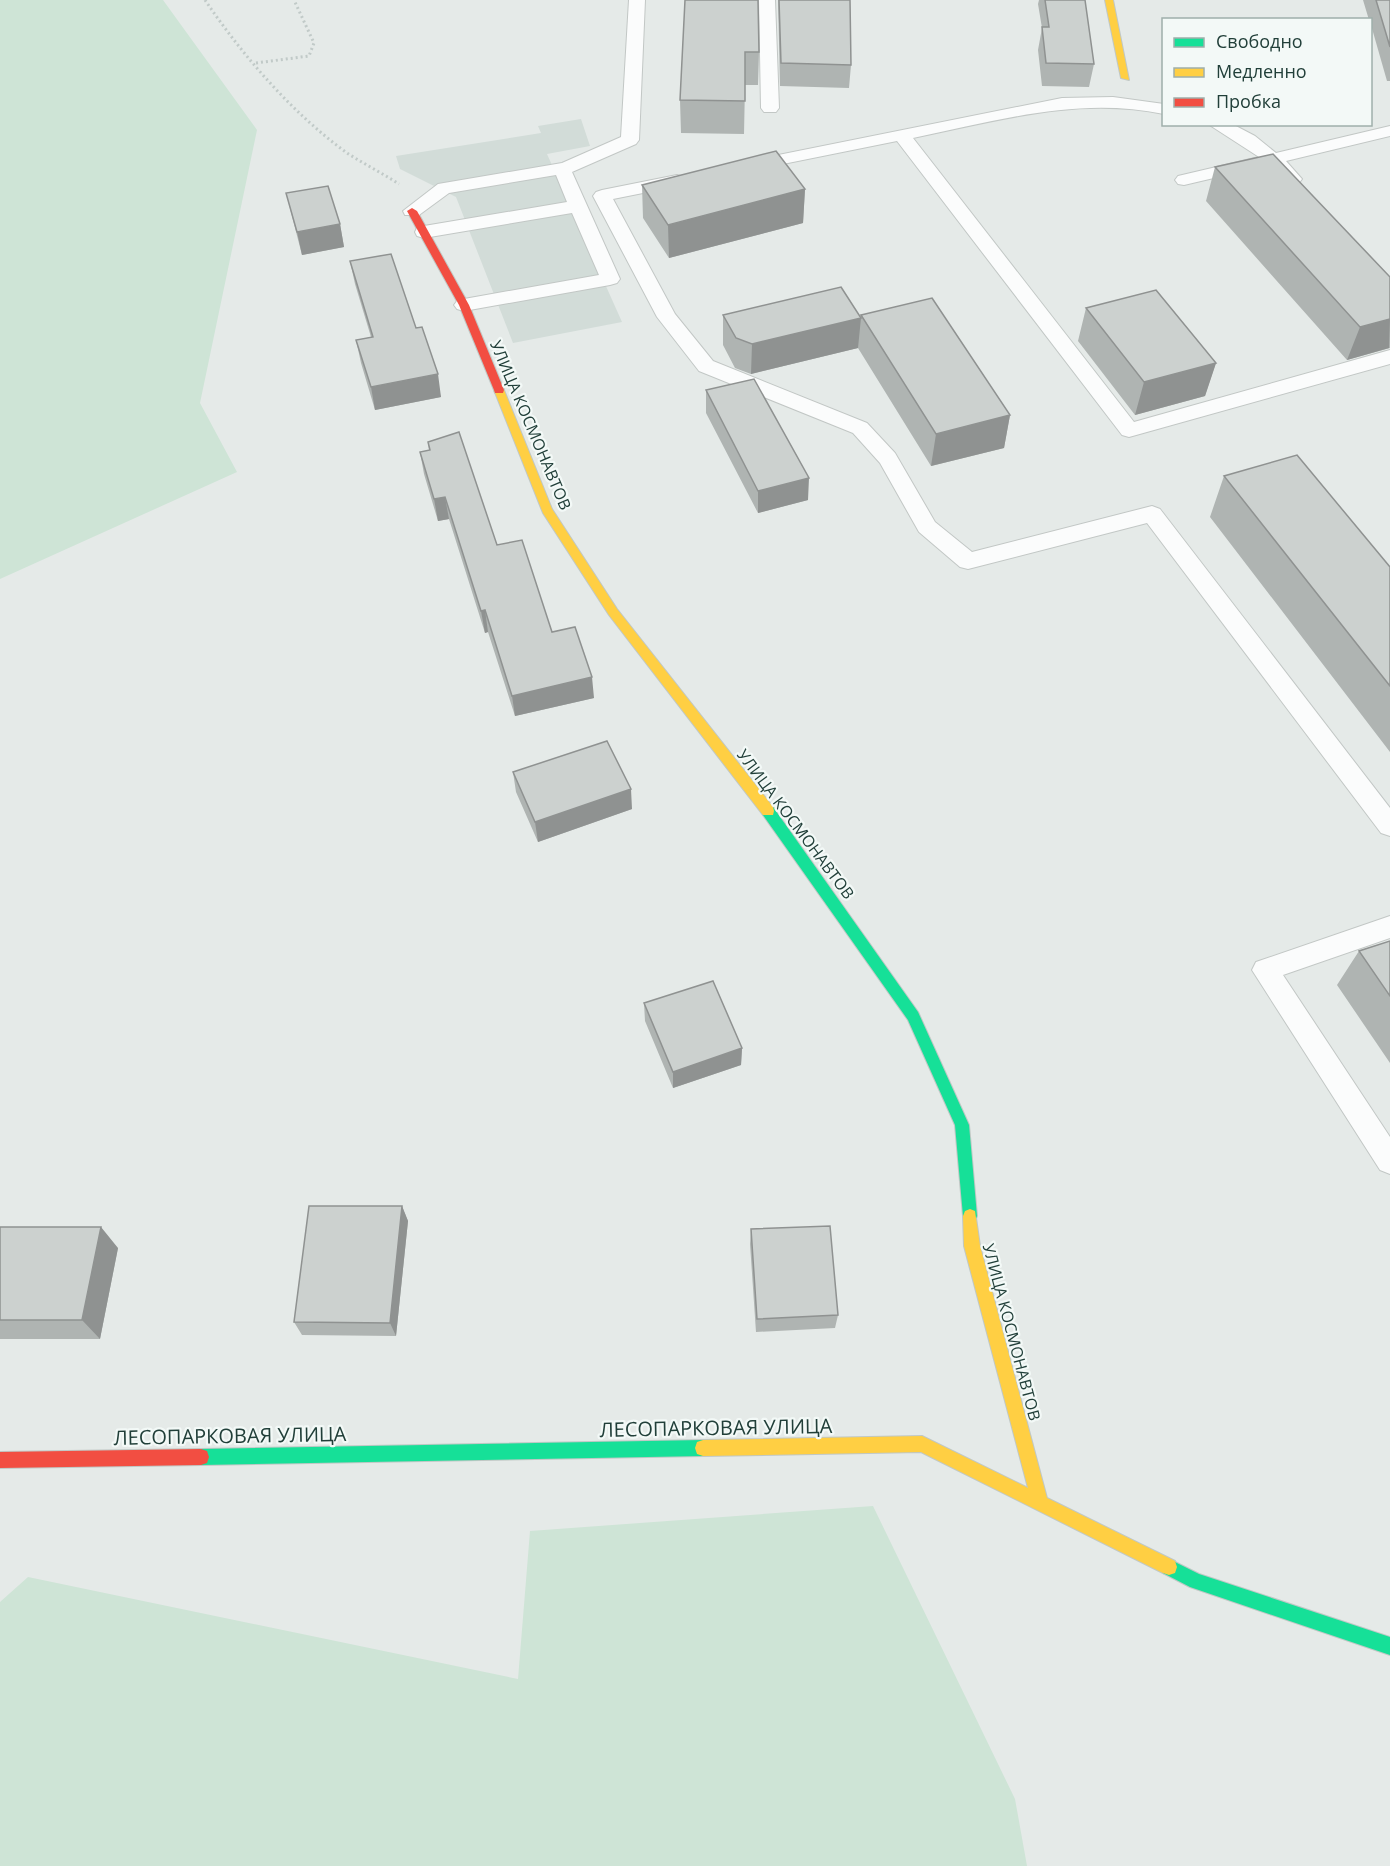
<svg xmlns="http://www.w3.org/2000/svg" width="1390" height="1866" viewBox="0 0 1390 1866" font-family="'Open Sans',sans-serif">
<style>
.built{fill:#d2dcd8}
.green{fill:#cee4d6}
.lines{fill:none;stroke-linecap:round;stroke-linejoin:round}
.lane-casing{stroke:#c2c7c5;stroke-width:2}
.fast-casing{stroke:#c0c8c5;stroke-width:2}
.slow-casing{stroke:#c0c8c5;stroke-width:2}
.jam-casing{stroke:#c0c8c5;stroke-width:2}
.path{stroke:#c1cac8;stroke-width:3;stroke-dasharray:2 3;stroke-linecap:butt}
.lane{fill:#fbfcfc;fill-rule:evenodd}
.fast{fill:#16e098;fill-rule:evenodd}
.slow{fill:#ffcf43;fill-rule:evenodd}
.jam{fill:#f24e42;fill-rule:evenodd}
.wall{fill:#afb4b2}
.shaded-wall{fill:#8f9291}
.building{fill:#ccd1cf;stroke:#8f9291;stroke-width:1.5}
.labels{text-anchor:middle;stroke-width:4.5;stroke-linejoin:round;paint-order:stroke}
.street-label{font-size:16px;fill:#213f39;stroke:#f3f9f7}
.near-street-label{font-size:20px;fill:#213f39;stroke:#f3f9f7}
</style>
<rect width="100%" height="100%" fill="#e5eae8"/>
<path class="built" d="M581 119 590 146 547 154 622 322 513 343 456 197 400 169 396 156 541 133 538 126Z"/>
<path class="green" d="M0 0H163L257 130 200 403 237 472 0 579Z
M873 1506 1015 1799 1027 1866H0V1602L28 1577 518 1679 530 1531Z"/>
<g class="lines">
<defs>
<path id="lane" d="M629 0H645L639 140 636 144 572 172 620 279 617 283 610 285 464 311 457 309 454 305 457 301 464 299 599 275 572 213 424 238 417 236 415 232 417 228 424 226 567 202 556 175 449 193 419 215H405L403 211 438 184 562 163 621 137Z
M759 0H775L779 108 776 112H764L761 108Z
M1113 97 1164 104V114C1077 96 997 121 913 138L1134 422 1390 350V364L1129 437 1122 435 897 141 748 171 742 170 739 166 742 162 748 161 1062 98Z
M1208 124 1234 125 1255 136 1276 153 1390 126V136L1286 161 1302 179 1299 183C1285 186 1279 174 1269 165L1184 185 1178 184 1175 180 1178 176 1259 157Z
M677 175 683 177 686 181 683 185 613 199 675 314 713 361 867 423 895 453 935 522 972 552 1152 506 1160 509 1390 808V836L1381 833 1147 523 968 569 960 567 919 532 880 463 853 433 699 371 657 317 593 196 596 192 602 190Z
M1390 916V938L1283 975 1390 1137V1174L1380 1170 1252 970 1256 962Z"/>
<path id="fast" d="M768 806 773 807 918 1012 969 1125 977 1216 975 1221 970 1223 965 1221 963 1216 955 1125 908 1020 763 815 762 811 763 807Z
M703 1440 709 1442 711 1448 709 1454 703 1456 201 1465 195 1463 193 1457 195 1451 201 1449Z
M1169 1559 1199 1574 1390 1637V1655L1190 1587 1163 1573 1161 1567 1163 1561Z"/>
<path id="slow" d="M1105 0H1113L1129 80 1121 78Z
M499 386 504 390 552 509 617 609 773 807 774 811 773 815H763L609 615 543 513 494 390Z
M970 1209 975 1211 980 1246 1047 1498 1175 1561 1177 1567 1175 1573 1169 1575 1163 1573 921 1452 703 1456 697 1454 695 1448 697 1442 703 1440 922 1436 1028 1488 964 1246 963 1216 965 1211Z"/>
<path id="jam" d="M412 208 417 211 469 305 504 390 503 393H495L494 390 459 305 407 211Z
M201 1449 207 1451 209 1457 207 1463 201 1465 0 1468V1452Z"/>
</defs>
<use href="#lane" class="lane-casing"/>
<use href="#fast" class="fast-casing"/>
<use href="#slow" class="slow-casing"/>
<use href="#jam" class="jam-casing"/>
<path class="path" d="M205 0C243 56 292 113 347 153 364 164 382 173 399 184
M256 63 309 56 314 43 294 0"/>
<use href="#lane" class="lane"/>
<use href="#fast" class="fast"/>
<use href="#slow" class="slow"/>
<use href="#jam" class="jam"/>
</g>
<path class="wall" d="M685 0 759 52 758 85H745L744 134 681 133 680 100Z
M778 0H850L851 65 849 88 780 86Z
M1039 0H1085L1094 64 1089 87 1042 86 1038 50 1042 28 1038 4Z
M1363 0H1390V81H1387L1371 25V20H1369Z
M1215 167 1390 277V348L1347 360 1206 201Z
M642 185 805 189 803 223 669 258 643 218Z
M286 193 340 224 344 247 302 255Z
M350 261 416 328 441 397 375 410 361 363 356 340 371 337 355 284Z
M1086 308 1216 363 1205 396 1135 415 1078 341Z
M723 315 861 318V315L1010 415 1004 448 931 466 858 348 751 374 735 368 723 345Z
M706 390 808 500 758 513 706 413Z
M428 442 497 545 594 698 515 716 488 632 485 633 449 519 438 521 424 474 420 452 429 450Z
M1224 476 1390 567V752L1210 517Z
M513 772 632 809 538 842 516 792Z
M1390 941V1063L1337 985 1359 951Z
M644 1003 742 1048 741 1065 673 1088 645 1021Z
M402 1206 408 1221 396 1336 302 1335 294 1322Z
M0 1227 118 1248 100 1339H0Z
M751 1229 838 1315 835 1328 756 1332 750 1244Z"/>
<path class="shaded-wall" d="M805 189 803 223 669 258 668 225Z
M340 224 344 247 302 255 297 232Z
M861 318 858 348 751 374 752 344Z
M1390 319 1389 348 1347 360 1360 327Z
M1216 363 1205 396 1135 415 1144 382Z
M438 374 441 397 375 410 371 387Z
M1010 415 1004 448 931 466 936 434Z
M809 478 808 500 758 513V491Z
M445 497 449 519 438 521 434 499Z
M485 610 488 632 485 633 481 611Z
M592 677 594 698 515 716 512 696Z
M631 789 632 809 538 842 535 822Z
M742 1048 741 1065 673 1088V1072Z
M402 1206 408 1221 396 1336 390 1323Z
M101 1227 118 1248 100 1339 82 1320Z"/>
<path class="building" d="M685 0H758L759 52H745V101L680 100Z
M779 0H850L851 65 781 63Z
M1045 0H1085L1094 64 1046 63 1042 27H1049Z
M1376 0H1390V47Z
M776 151 805 189 668 225 642 185Z
M1273 154 1390 277V319L1360 327 1215 167Z
M328 186 340 224 297 232 286 193Z
M391 254 416 328 422 327 438 374 371 387 356 340 373 337 350 261Z
M841 287 861 318 752 344 736 338 723 315Z
M1156 290 1216 363 1144 382 1086 308Z
M932 298 1010 415 936 434 861 315Z
M754 379 809 478 758 491 706 390Z
M459 432 497 545 522 540 552 632 575 627 592 677 512 696 485 610 481 611 445 497 434 499 420 452 430 450 428 442Z
M1297 455 1390 567V686L1224 476Z
M607 741 631 789 535 822 513 772Z
M1390 941V996L1359 951Z
M713 981 742 1048 673 1072 644 1003Z
M309 1206H402L390 1323 294 1322Z
M830 1226 838 1315 757 1319 751 1229Z
M0 1227H101L82 1320H0Z"/>
<g class="labels">
<g class="street-label">
<text transform="translate(531 425) rotate(67)" y="6">УЛИЦА КОСМОНАВТОВ</text>
<text transform="translate(796 824) rotate(53)" y="6">УЛИЦА КОСМОНАВТОВ</text>
<text transform="translate(1012 1332) rotate(75)" y="6">УЛИЦА КОСМОНАВТОВ</text>
</g>
<g class="near-street-label">
<text transform="translate(716 1428) rotate(-1)" y="7">ЛЕСОПАРКОВАЯ УЛИЦА</text>
<text transform="translate(230 1436) rotate(-1)" y="7">ЛЕСОПАРКОВАЯ УЛИЦА</text>
</g>
</g>
<rect x="1162" y="18" width="210" height="108" fill="#f3f9f7" stroke="#9fafab" stroke-width="1.5"/>
<rect x="1174" y="38" width="30" height="9" fill="#16e098" stroke="#9fafab" stroke-width="1.5"/>
<text x="1216" y="48" font-size="18" fill="#213f39">Свободно</text>
<rect x="1174" y="68" width="30" height="9" fill="#ffcf43" stroke="#9fafab" stroke-width="1.5"/>
<text x="1216" y="78" font-size="18" fill="#213f39">Медленно</text>
<rect x="1174" y="98" width="30" height="9" fill="#f24e42" stroke="#9fafab" stroke-width="1.5"/>
<text x="1216" y="108" font-size="18" fill="#213f39">Пробка</text>
</svg>
